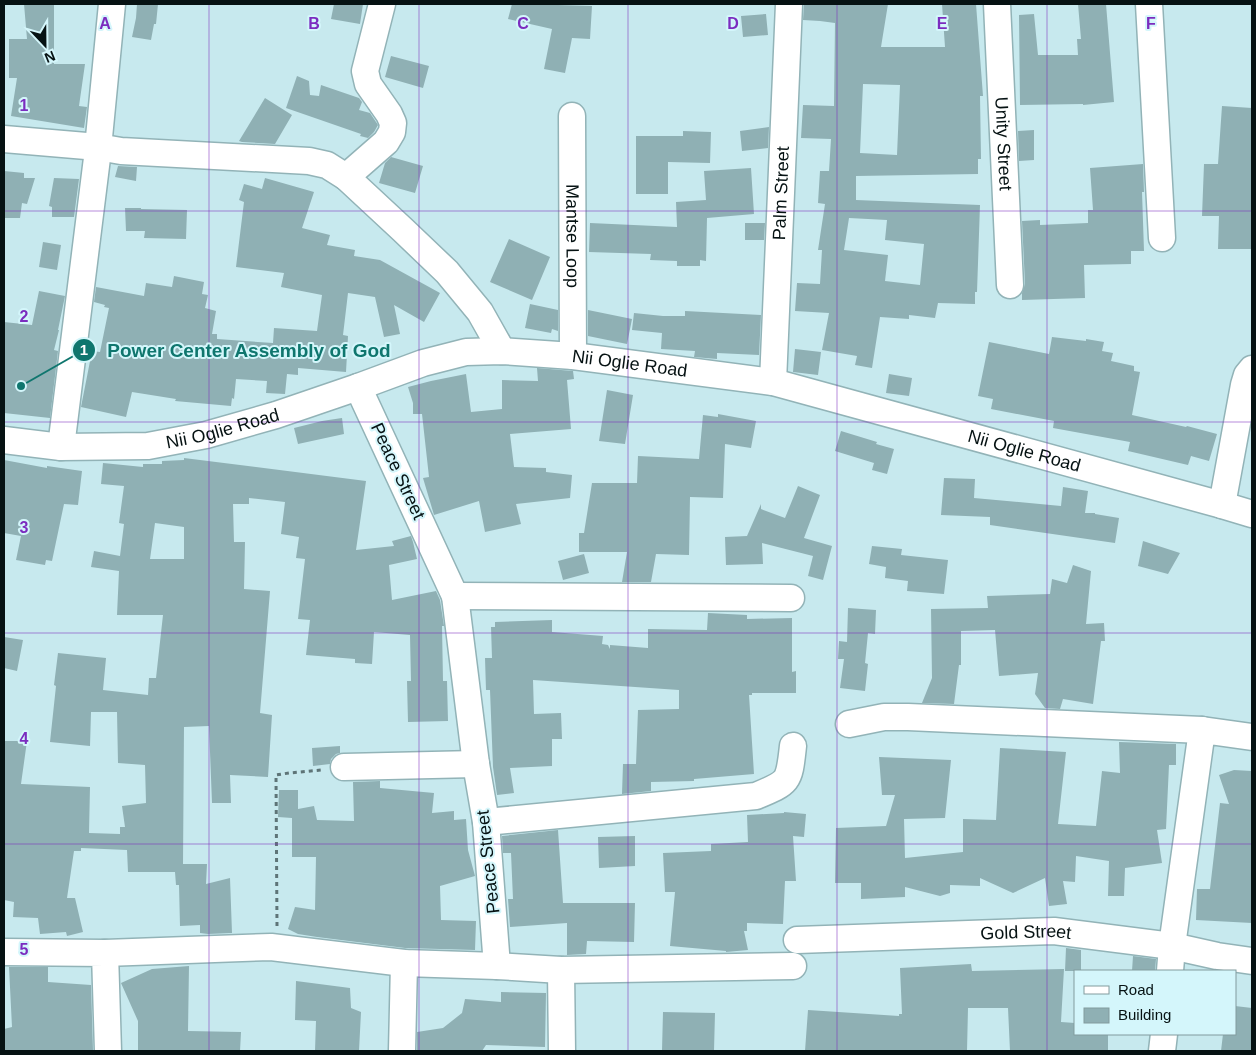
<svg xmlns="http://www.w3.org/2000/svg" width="1256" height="1055" viewBox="0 0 1256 1055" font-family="Arial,sans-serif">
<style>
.building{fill:#8fb0b4;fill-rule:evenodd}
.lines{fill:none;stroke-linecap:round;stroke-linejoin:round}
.minor-casing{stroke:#92b3b7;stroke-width:29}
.path{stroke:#5e7477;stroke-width:3;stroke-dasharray:4 4;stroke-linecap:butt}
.minor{stroke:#fff;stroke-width:26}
.grid{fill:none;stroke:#7b2cbf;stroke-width:1;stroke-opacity:0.55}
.labels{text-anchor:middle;stroke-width:4;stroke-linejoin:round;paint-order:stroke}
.street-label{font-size:18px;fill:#061213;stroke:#d4f6fb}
.grid-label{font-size:16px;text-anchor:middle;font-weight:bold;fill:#7b2cbf;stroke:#d4f6fb;stroke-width:4;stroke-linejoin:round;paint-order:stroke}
.leader{fill:none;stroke:#0f766e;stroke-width:2}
.callout-dot{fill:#0f766e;stroke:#d4f6fb;stroke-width:2}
.mark-label{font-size:15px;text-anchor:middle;font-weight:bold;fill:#fff}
.callout-label{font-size:19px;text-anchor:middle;font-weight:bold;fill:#0f766e;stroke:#d4f6fb;stroke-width:4;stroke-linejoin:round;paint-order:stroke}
</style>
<rect width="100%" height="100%" fill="#c7e9ee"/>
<path class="building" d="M24 4H54V64H85L79 106 87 107 84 128 11 116 17 78H9V39H27Z
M137 4H158L156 24H154L151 40 132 37 136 18Z
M334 4H363L360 24 331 19Z
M512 4H558V5L592 6 590 39 572 38 565 73 544 69 552 29 508 19Z
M804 4H888L881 47H945L942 4H976L983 96H980L981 159H978V174L856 176V200L980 205 977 292H975V304L938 303 935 318 909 315V319L880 317 872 368 855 365 857 356 822 350 829 313 795 311 797 283 820 284 822 250H818L825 204 818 203 820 171H829L831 139 801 138 803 105 834 106 835 23 820 21 803 20ZM863 84 900 85 897 155 860 153ZM849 218 887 220 885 240 924 244 920 285 885 281 888 255 844 250Z
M1078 4H1106L1114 102 1083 105V104L1020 105 1019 15 1034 14 1038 55H1078L1077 39H1081Z
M766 14 768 35 743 37 741 16Z
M391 56 429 66 423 88 385 77Z
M297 76 309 81 310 95 319 96 321 85 359 98 362 102 359 110 370 113 378 125 374 132 368 138 360 136 361 134 286 108Z
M265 98 292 115 275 144 242 142 239 141Z
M1222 106 1252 108V249H1218L1219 216H1202L1204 164H1218Z
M769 127 768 148 742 151 740 131Z
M1034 130V160L1019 161 1018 131Z
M683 131 711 132 710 163 668 162V194H636V136H683Z
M391 157 423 166 415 193 379 183 385 163Z
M1143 164 1144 192H1142L1144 251H1131V264L1084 265 1085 298 1022 300V293L1025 284 1022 221 1040 220V225L1088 223V210H1093L1090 168Z
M118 166 137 167 136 181 115 177Z
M751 168 754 214 707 218 706 261 700 260V266H677V261L650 260 651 254 589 252 590 223 677 227 676 202 706 200 704 171Z
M4 171 24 173V178H35L27 204 22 203 20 218H4Z
M54 178 79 179 74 217H52V207L49 206Z
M265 178 314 192 302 228 330 235 327 245 355 250 354 256 380 260 440 293 424 322 394 305 400 334 384 337 375 297 348 293 343 335 348 336 346 372 298 368V375L287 374 285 394 266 393 267 381 236 379 234 399 232 398 231 406 175 401 176 399 132 392 126 417 81 407 92 351 100 352 109 308 104 307 105 305 94 302 96 287 144 296 146 283 172 287 174 276 204 282 202 294 208 295 205 308 216 311 212 334H217V339L273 343 274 328 317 331 322 295 281 287 284 273 236 267 244 202 239 200 244 184 262 189Z
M125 208H141V209L187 210 186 239 144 238 145 231H126Z
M745 223H765L764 240H745Z
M509 239 550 257 532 300 490 282Z
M43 242 61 245 57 270 39 267Z
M39 291 65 296 58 330H59L54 350 58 351 50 418 4 413V322L32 325Z
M530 304 558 310V331L552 329 551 333 525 328Z
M588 310 632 319 627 344 588 336Z
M685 311 761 315 759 355 717 353V359L694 357 695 351 661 349 662 333 632 330 634 313 663 316H685Z
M1052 337 1086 341V339L1104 342 1102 351 1113 353 1111 361 1134 366V371L1140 372 1132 415 1186 427 1187 426 1217 434 1209 461 1191 456 1188 465 1128 451 1130 442 1053 428 1054 421 991 409 993 399 978 396 989 342 1049 354Z
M795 349 821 352 818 375 793 372Z
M537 368 573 371 574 379 567 380 571 429 510 434 514 467 546 468V472L572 475 570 498 516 504 521 524 485 532 479 501 434 515 423 478 429 477 422 414H413V403L408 387 431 381 466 374 471 412 502 409V380L538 381Z
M889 374 912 378 909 396 886 393Z
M607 390 633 395 625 444 599 441Z
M718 414 756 421 751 448 725 444 723 498 690 497 689 555 656 554 651 582H622L627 552H579V533H584L592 483H637L638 456 699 459 703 415 718 417Z
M342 418 344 434 298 444 294 428 322 421Z
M841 431 877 442 876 444 894 449 887 474 872 470 874 463 835 451Z
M184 458 366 481 356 550 394 546 392 541 411 536 413 542 417 559 389 565 392 600 436 591 440 600 444 626H442L443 681H447L448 721 408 722 407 681H411L410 635 374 632 372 664 355 663V659L306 655 310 620 298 619 305 559 296 558 299 537 281 534 285 502 249 498V504H233L234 542H245L244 589 270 591 260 713 272 715 268 777 230 775 231 803H212L209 726 184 727 183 864H207L206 884 230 878 232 933 208 934 200 933V925L180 926 179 885H176L175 872H128L127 850 81 848V851H74L67 898H75L83 932 67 936 66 932 40 934 38 918 13 917 14 902 4 900V741H27L21 784 90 787 89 833 120 834V827H125L122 806 146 803 145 765 118 763 117 712H91L90 746 50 742 56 686 54 685 58 653 106 658 103 690 148 695 149 678H156L163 615H117L119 571 91 567 94 551 120 556 124 524 119 523 124 486 101 484 103 463 143 467V464H162V461L184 460ZM155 523 184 527V559H150Z
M4 460 47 468V466L82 471 78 505 64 504 52 561 46 560 45 565 16 560 21 536 4 533Z
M944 478 975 479 974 498 1061 506 1063 487 1088 491 1085 513H1095V514L1119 518 1115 543 990 525V517L941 515Z
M798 486 820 495 804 538 832 546 823 580 808 576 813 556 762 543 763 564 726 565 725 537 747 536 761 504V509L785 518Z
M1143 541 1180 553 1168 574 1138 566Z
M872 546 902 549 901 555 948 560 944 594 907 591 908 581 885 578 886 567 869 564Z
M584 554 589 573 563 580 558 561Z
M1073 565 1091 571 1086 624 1104 623 1105 641H1101L1093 704 1063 699 1060 709 1045 708 1035 694 1038 673 999 676 995 630 961 631V665H959L954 704 922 703 932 678 931 609 988 608 987 596 1050 594 1052 579 1067 583Z
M848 608 876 610 875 634 868 633 865 663 868 664 865 691 840 688 844 659H838L839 641 847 642Z
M708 613 747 615V619L792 618V672L796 671V693H752V695H749L754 774 694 779V781L651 782V791L622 794 623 764H636L638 710 679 709V690L533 680 534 714 561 713 562 739H552V766L510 768 514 793 497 795 493 767 490 690H486L485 658H492L491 627H495V622L552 620V632L603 636 602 644 608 645 610 649V645L648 648V629L707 630Z
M4 637 23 640 17 671 4 668Z
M1119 742 1176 744V765H1169L1166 829 1157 830 1162 863 1125 868 1124 896H1108L1109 861 1076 856 1075 882 1063 881 1067 904 1049 906 1045 878 1013 893 980 878V886L950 885V893L940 896 905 887V897L861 899V883H835L836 828 886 826 895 795H882L879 757 951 760 945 818 904 819 905 858 963 852V819L996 820 1000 748 1066 752 1058 824 1096 826 1102 771 1120 773Z
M340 746V753L336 754 331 759 330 764 313 766 312 748Z
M1234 770 1252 771V923L1196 920 1197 889H1210L1220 803 1229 804 1219 775Z
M380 781V788L434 793 432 813 454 811V820L466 819 468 850 475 876 440 886 441 920 476 921 475 950 405 948 317 937 298 934 288 929 295 907 315 910 316 857H292V818L278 817 279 790H298V809L314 806 317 820 354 821 353 782Z
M784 812 806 814 804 837 793 836 796 881H785L783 924 747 923V931H744L748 950 726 952V951L670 946 675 892H665L663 853 711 851V844L748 842 747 815 784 813Z
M558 830 563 903H635L634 942 587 941 586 954 567 955V923L510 927 508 899H513L511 853H503L502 836Z
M635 836V866L599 868 598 837Z
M1066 948 1081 950V971H1065Z
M1133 956 1156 959 1155 971H1132Z
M971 964 972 971 1064 969 1061 1022 1075 1023V1034H1108V1051H1010L1008 1008H968L967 1051H805L808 1010 899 1016V1014H902L900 968Z
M189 966 188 1031 241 1032 240 1051H138V1021L121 983 152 969Z
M9 967H48V982L91 985 93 1051H4V1029L12 1027Z
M296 981 350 988 351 1008 361 1012 359 1051H315L316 1021 295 1020Z
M501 992 546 993 545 1047 486 1045 482 1051H417V1032L443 1028 462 1013 465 999 501 1002Z
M1235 1006 1252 1008V1051H1221L1223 1034H1235Z
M663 1012 715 1013 714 1051H662Z"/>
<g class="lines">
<defs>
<g id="minor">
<path id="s1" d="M997 4 1010 285"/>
<path d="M1149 4 1162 238"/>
<path id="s2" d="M572 116 573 356"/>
<path d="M4 139 98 147 121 151 309 161 327 165 346 177 403 230 447 272 480 312 502 351"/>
<path d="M346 177 386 142 392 132 393 123 389 114 368 84 365 71 382 4"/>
<path id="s3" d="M773 382 789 4"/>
<path id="s4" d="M4 440 61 447 148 446 206 435 276 415 358 387 423 363 466 352 502 351 573 356 773 382 1222 505 1252 514"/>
<path d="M61 447 97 158 112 4"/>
<path d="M1222 505 1244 385 1247 375 1252 369"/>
<path d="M455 596 791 598"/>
<path d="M849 724 884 717H908L1202 730"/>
<path d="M344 767 476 764"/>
<path d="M486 822 756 796C790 782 789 782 793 746"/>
<path id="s5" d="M797 940 1054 931 1172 946 1217 956 1252 961"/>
<path d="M4 952 105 953 108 1051"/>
<path d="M105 953 271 947 404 963 497 966 486 822 476 764 455 596 358 387"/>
<path d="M497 966 561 970 793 966"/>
<path d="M561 970 562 1051"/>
<path d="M1170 971 1172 946 1202 730 1252 737"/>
<path d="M402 1051 404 963"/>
<path d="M1162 1051 1164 1034"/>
</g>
</defs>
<use href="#minor" class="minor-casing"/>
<path class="path" d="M277 926 276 775 289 773 321 770"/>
<use href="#minor" class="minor"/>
</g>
<path class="grid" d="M209 4V1051M419 4V1051M628 4V1051M837 4V1051M1047 4V1051M4 211H1252M4 422H1252M4 633H1252M4 844H1252"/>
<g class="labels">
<g class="street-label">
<text dy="6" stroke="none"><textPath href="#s1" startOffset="140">Unity Street</textPath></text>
<text dy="6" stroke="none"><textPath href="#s3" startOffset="189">Palm Street</textPath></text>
<text dy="6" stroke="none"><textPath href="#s2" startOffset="120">Mantse Loop</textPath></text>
<text dy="6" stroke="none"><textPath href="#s4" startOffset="641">Nii Oglie Road</textPath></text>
<text dy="6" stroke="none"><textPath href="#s4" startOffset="221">Nii Oglie Road</textPath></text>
<text dy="6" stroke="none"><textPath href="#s4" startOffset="1046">Nii Oglie Road</textPath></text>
<text transform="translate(398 471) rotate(65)" y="6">Peace Street</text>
<text transform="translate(488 862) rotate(-96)" y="6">Peace Street</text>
<text dy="6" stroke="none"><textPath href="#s5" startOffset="229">Gold Street</textPath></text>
</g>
</g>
<g class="grid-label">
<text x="105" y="29">A</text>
<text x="314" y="29">B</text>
<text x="523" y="29">C</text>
<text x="733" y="29">D</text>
<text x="942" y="29">E</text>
<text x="1151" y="29">F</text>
<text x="24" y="111">1</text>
<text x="24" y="322">2</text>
<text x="24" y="533">3</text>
<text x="24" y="744">4</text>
<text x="24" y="955">5</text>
</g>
<path class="leader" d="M21 386L84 350"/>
<g class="callout-dot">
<circle cx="21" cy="386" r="5"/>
<circle cx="84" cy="350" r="12"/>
</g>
<g class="mark-label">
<text x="84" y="355">1</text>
</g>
<g class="callout-label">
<text x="249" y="357">Power Center Assembly of God</text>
</g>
<rect width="1256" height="1055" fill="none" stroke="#061213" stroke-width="10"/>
<rect x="1074" y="970" width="162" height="65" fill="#d4f6fb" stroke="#829b9e"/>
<rect x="1084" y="986" width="25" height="8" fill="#ffffff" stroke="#829b9e"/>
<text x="1118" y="995" font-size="15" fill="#061213">Road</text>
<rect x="1084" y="1008" width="25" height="15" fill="#8fb0b4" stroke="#829b9e"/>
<text x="1118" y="1020" font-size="15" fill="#061213">Building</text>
<g transform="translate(45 45) rotate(158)" stroke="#d4f6fb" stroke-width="4" paint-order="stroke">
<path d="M0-4L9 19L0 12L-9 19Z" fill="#061213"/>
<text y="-8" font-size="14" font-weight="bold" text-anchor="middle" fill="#061213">N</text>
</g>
</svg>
